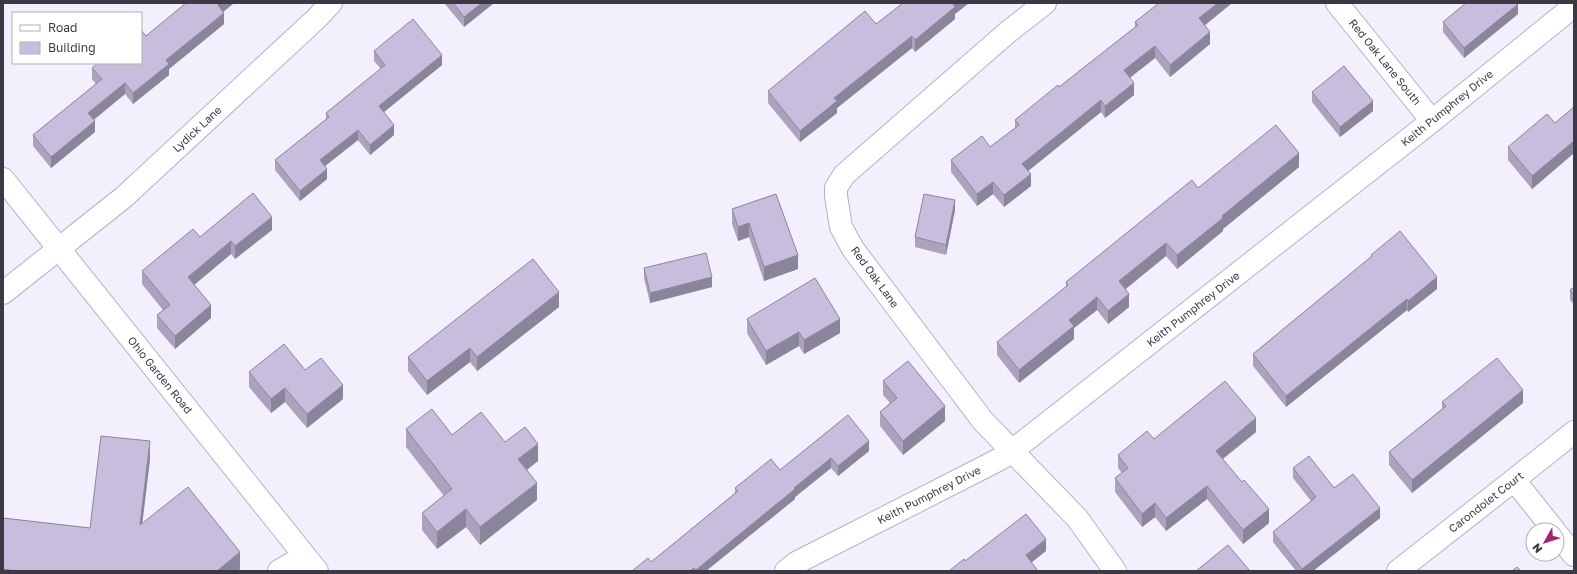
<svg xmlns="http://www.w3.org/2000/svg" width="1577" height="574" viewBox="0 0 1577 574" font-family="'Golos Text',sans-serif">
<style>
.lines{fill:none;stroke-linecap:round;stroke-linejoin:round}
.minor-casing{stroke:#b7aecd;stroke-width:24}
.minor{stroke:#fff;stroke-width:22}
.wall{fill:#aba3be}
.shaded-wall{fill:#8b859b}
.building{fill:#c7bedd;stroke:#8b859b}
.labels{text-anchor:middle;stroke-width:3.5;stroke-linejoin:round;paint-order:stroke}
.street-label{font-size:11px;fill:#3c3945;stroke:#fff}
</style>
<rect width="100%" height="100%" fill="#f3effc"/>
<g class="lines">
<defs>
<path id="minor" d="M1045 3 1008 32 844 175 836 188V196L841 227 853 249 983 421 1077 518 1115 571
M1337 3 1432 121
M3 179 317 571
M3 293 124 197 317 18 331 3
M1514 480 1554 530
M1557 534 1574 555
M279 571 305 556
M786 571 796 563 1000 459 1012 451 1432 121 1574 6
M1398 571 1514 480 1574 432"/>
</defs>
<use href="#minor" class="minor-casing"/>
<use href="#minor" class="minor"/>
</g>
<path class="wall" d="M186 3H234L223 12 224 24 169 69V75L133 104 125 94 94 120 95 132 51 168 33 146V135L96 84 92 79V68L146 36Z
M444 3H494L464 27Z
M903 3H969L955 14V19L915 52 912 48 837 108V113L800 142 768 103V91L876 24Z
M1159 3H1232L1205 25 1210 44 1170 77 1155 58 1130 78 1134 95 1105 118 1101 112 1028 171 1031 186 1004 207 993 194 977 206 951 172V160L990 147 1015 128V120L1059 87 1135 27V22Z
M1518 14 1464 58 1443 32V22Z
M374 51 442 65 384 112 394 135 370 155 358 140 325 166 327 179 300 201 275 170V160L326 119V113L381 69 374 61Z
M1312 92 1373 111 1340 137 1312 102Z
M1574 107V153L1532 189 1508 160V147L1555 123Z
M1299 167 1223 229V231L1177 269 1166 256 1126 289 1129 307 1108 324 1097 310 1074 328V339L1019 383 997 355V342L1066 287V282L1198 188Z
M776 194 798 269 764 281 749 237 738 241 732 224V209Z
M955 210 946 255 915 247V237Z
M272 230 235 259 231 254 194 285 211 318 175 349 157 328V315L163 310 142 284V271L200 237Z
M1371 255 1437 289 1408 312 1407 310 1286 407 1253 366V354L1371 257Z
M644 268 712 287 650 303 644 278Z
M1574 287V305L1570 300V290Z
M559 307 477 371 470 362 427 395 408 371V357Z
M747 319 840 333 804 354 799 346 766 365 747 333Z
M305 370 343 399 307 428 285 402 271 413 249 387V372Z
M883 381 945 421 903 455 880 426V412L890 403 883 395Z
M1442 402 1523 403 1412 493 1389 465V452L1442 409Z
M848 415 869 451 838 476 831 468 795 497V499L706 571H632L651 562 735 493V488L780 470Z
M406 429 505 442 538 461 527 470 537 500 480 545 466 527 437 549 422 530V513L444 496 406 447Z
M1256 432 1223 459 1269 523 1243 544 1207 499 1166 531 1155 517 1142 527 1115 492V478L1122 473 1118 468V455L1154 439Z
M150 459 142 523 240 569 238 571H3V518L90 528Z
M1293 468 1380 518 1313 571H1296L1273 542V532L1311 501 1293 478Z"/>
<path class="shaded-wall" d="M220 3H234L218 16V5Z
M482 3H494L464 27V17Z
M954 3H969L955 14V19L915 52V40Z
M1218 3H1232L1199 30V18Z
M1518 4V14L1464 58V48Z
M224 13V24L169 69V75L133 104V93L166 60Z
M1210 32V44L1170 77V65Z
M912 36V48L837 108V113L800 142V131L834 98Z
M1155 46V58L1124 82V70Z
M442 55V65L379 116V106Z
M125 83V94L88 124V113Z
M1134 83V95L1105 118V106Z
M1101 100V112L1022 176V164Z
M1373 101V111L1340 137V127Z
M95 121V132L51 168V157Z
M394 125V135L370 155V145Z
M358 130V140L320 170V160Z
M1574 141V153L1532 189V176Z
M1299 153V167L1223 229V231L1177 269V255L1222 216Z
M327 169V179L300 201V191Z
M1031 174V186L1004 207V195Z
M993 182V194L977 206V194Z
M955 200V210L946 255V245Z
M272 217V230L235 259V246Z
M749 223V237L738 241V227Z
M231 241V254L188 290V277Z
M1166 243V256L1119 294V281Z
M798 255V269L764 281V267Z
M712 277V287L650 303V293Z
M1437 277V289L1408 312V301Z
M559 292V307L477 371V357Z
M1129 294V307L1108 324V311Z
M1097 297V310L1074 328V339L1019 383V370L1069 320Z
M1407 299V310L1286 407V396Z
M211 305V318L175 349V336Z
M840 319V333L804 354V340Z
M799 332V346L766 365V351Z
M470 348V362L427 395V381Z
M343 385V399L307 428V414Z
M285 388V402L271 413V399Z
M1523 390V403L1412 493V480Z
M945 406V421L903 455V441Z
M1256 418V432L1216 464V451Z
M150 441V459L140 543V525Z
M869 441V451L838 476V466Z
M538 444V461L518 476V459Z
M831 458V468L795 497V499L706 571H696V570L794 488Z
M537 483V500L480 545V527Z
M1207 486V499L1166 531V518Z
M1155 503V517L1142 527V514Z
M1380 508V518L1313 571H1302V569Z
M466 509V527L437 549V532Z
M1269 509V523L1243 544V530Z
M1046 539V551L1026 567V555Z
M240 552V569L238 571H217Z
M694 568V571H690Z"/>
<path class="building" d="M186 3H220L218 5 224 13 166 60 169 64 133 93 125 83 88 113 95 121 51 157 33 135 102 79 92 68 98 63H141V30L146 36Z
M453 3H482L464 17Z
M903 3H954L953 4 955 7 915 40 912 36 834 98 837 101 800 131 768 91 865 11 876 24Z
M1159 3H1218L1199 18 1210 32 1170 65 1155 46 1124 70 1134 83 1105 106 1101 100 1022 164 1031 174 1004 195 993 182 977 194 951 160 982 136 990 147 1019 125 1015 120 1058 85 1059 87 1138 25 1135 22Z
M1466 3H1517L1518 4 1464 48 1443 22Z
M413 19 442 55 379 106 394 125 370 145 358 130 320 160 327 169 300 191 275 160 329 117 326 113 385 65 374 51Z
M1344 66 1373 101 1340 127 1312 92Z
M1574 107V141L1532 176 1508 147 1547 114 1555 123Z
M1276 125 1299 153 1222 216 1223 218 1177 255 1166 243 1119 281 1129 294 1108 311 1097 297 1069 320 1074 326 1019 370 997 342 1068 285 1066 282 1192 180 1198 188Z
M253 193 272 217 235 246 231 241 188 277 211 305 175 336 157 315 170 305 142 271 193 229 200 237Z
M776 194 798 255 764 267 749 223 738 227 732 209Z
M924 194 955 200 946 245 915 237Z
M1400 231 1437 277 1408 301 1407 299 1286 396 1253 354 1372 256 1371 255Z
M706 253 712 277 650 293 644 268Z
M533 259 559 292 477 357 470 348 427 381 408 357Z
M815 278 840 319 804 340 799 332 766 351 747 319Z
M1574 287V295L1570 290Z
M284 344 305 370 321 358 343 385 307 414 285 388 271 399 249 372Z
M1497 358 1523 390 1412 480 1389 452 1446 406 1442 402Z
M908 361 945 406 903 441 880 412 897 398 883 381Z
M1225 381 1256 418 1216 451 1242 482 1244 480 1269 509 1243 530 1207 486 1166 518 1155 503 1142 514 1115 478 1128 468 1118 455 1147 431 1154 439Z
M432 409 452 435 481 412 505 442 525 427 538 444 518 459 537 483 480 527 466 509 437 532 422 513 452 489 406 429Z
M848 415 869 441 838 466 831 458 794 488 795 489 696 570 694 568 690 571H632L648 558 651 562 738 491 735 488 771 459 780 470Z
M101 436 150 441 140 525 188 487 240 552 217 571H16L3 569V518L90 528Z
M1309 456 1334 488 1353 474 1380 508 1302 569 1273 532 1316 497 1293 468Z
M1026 514 1046 539 1026 555 1038 571H949L964 559 965 561Z
M1228 545 1250 571H1196Z
M1517 567 1521 571H1512Z"/>
<g class="labels">
<g class="street-label">
<text transform="translate(1385 62) rotate(51)" y="4">Red Oak Lane South</text>
<text transform="translate(1447 108) rotate(-39)" y="4">Keith Pumphrey Drive</text>
<text transform="translate(197 129) rotate(-43)" y="4">Lydick Lane</text>
<text transform="translate(875 277) rotate(54)" y="4">Red Oak Lane</text>
<text transform="translate(1193 309) rotate(-38)" y="4">Keith Pumphrey Drive</text>
<text transform="translate(160 375) rotate(51)" y="4">Ohio Garden Road</text>
<text transform="translate(929 495) rotate(-27)" y="4">Keith Pumphrey Drive</text>
<text transform="translate(1486 502) rotate(-38)" y="4">Carondolet Court</text>
</g>
</g>
<rect width="1577" height="574" fill="none" stroke="#3c3945" stroke-width="8"/>
<rect x="12" y="12" width="130" height="52" fill="#ffffff" stroke="#b1b0b5"/>
<rect x="20" y="25" width="20" height="6" fill="#ffffff" stroke="#b1b0b5"/>
<text x="48" y="32" font-size="12" fill="#3c3945">Road</text>
<rect x="20" y="42" width="20" height="12" fill="#c7bedd" stroke="#b1b0b5"/>
<text x="48" y="52" font-size="12" fill="#3c3945">Building</text>
<g transform="translate(1545 542) rotate(231)"><circle r="19" fill="#ffffff" stroke="#b1b0b5"/>
<path d="M0-3L7 15L0 10L-7 15Z" fill="#a32373"/>
<text y="-6" font-size="11" font-weight="bold" text-anchor="middle" fill="#3c3945">N</text>
</g>
</svg>
